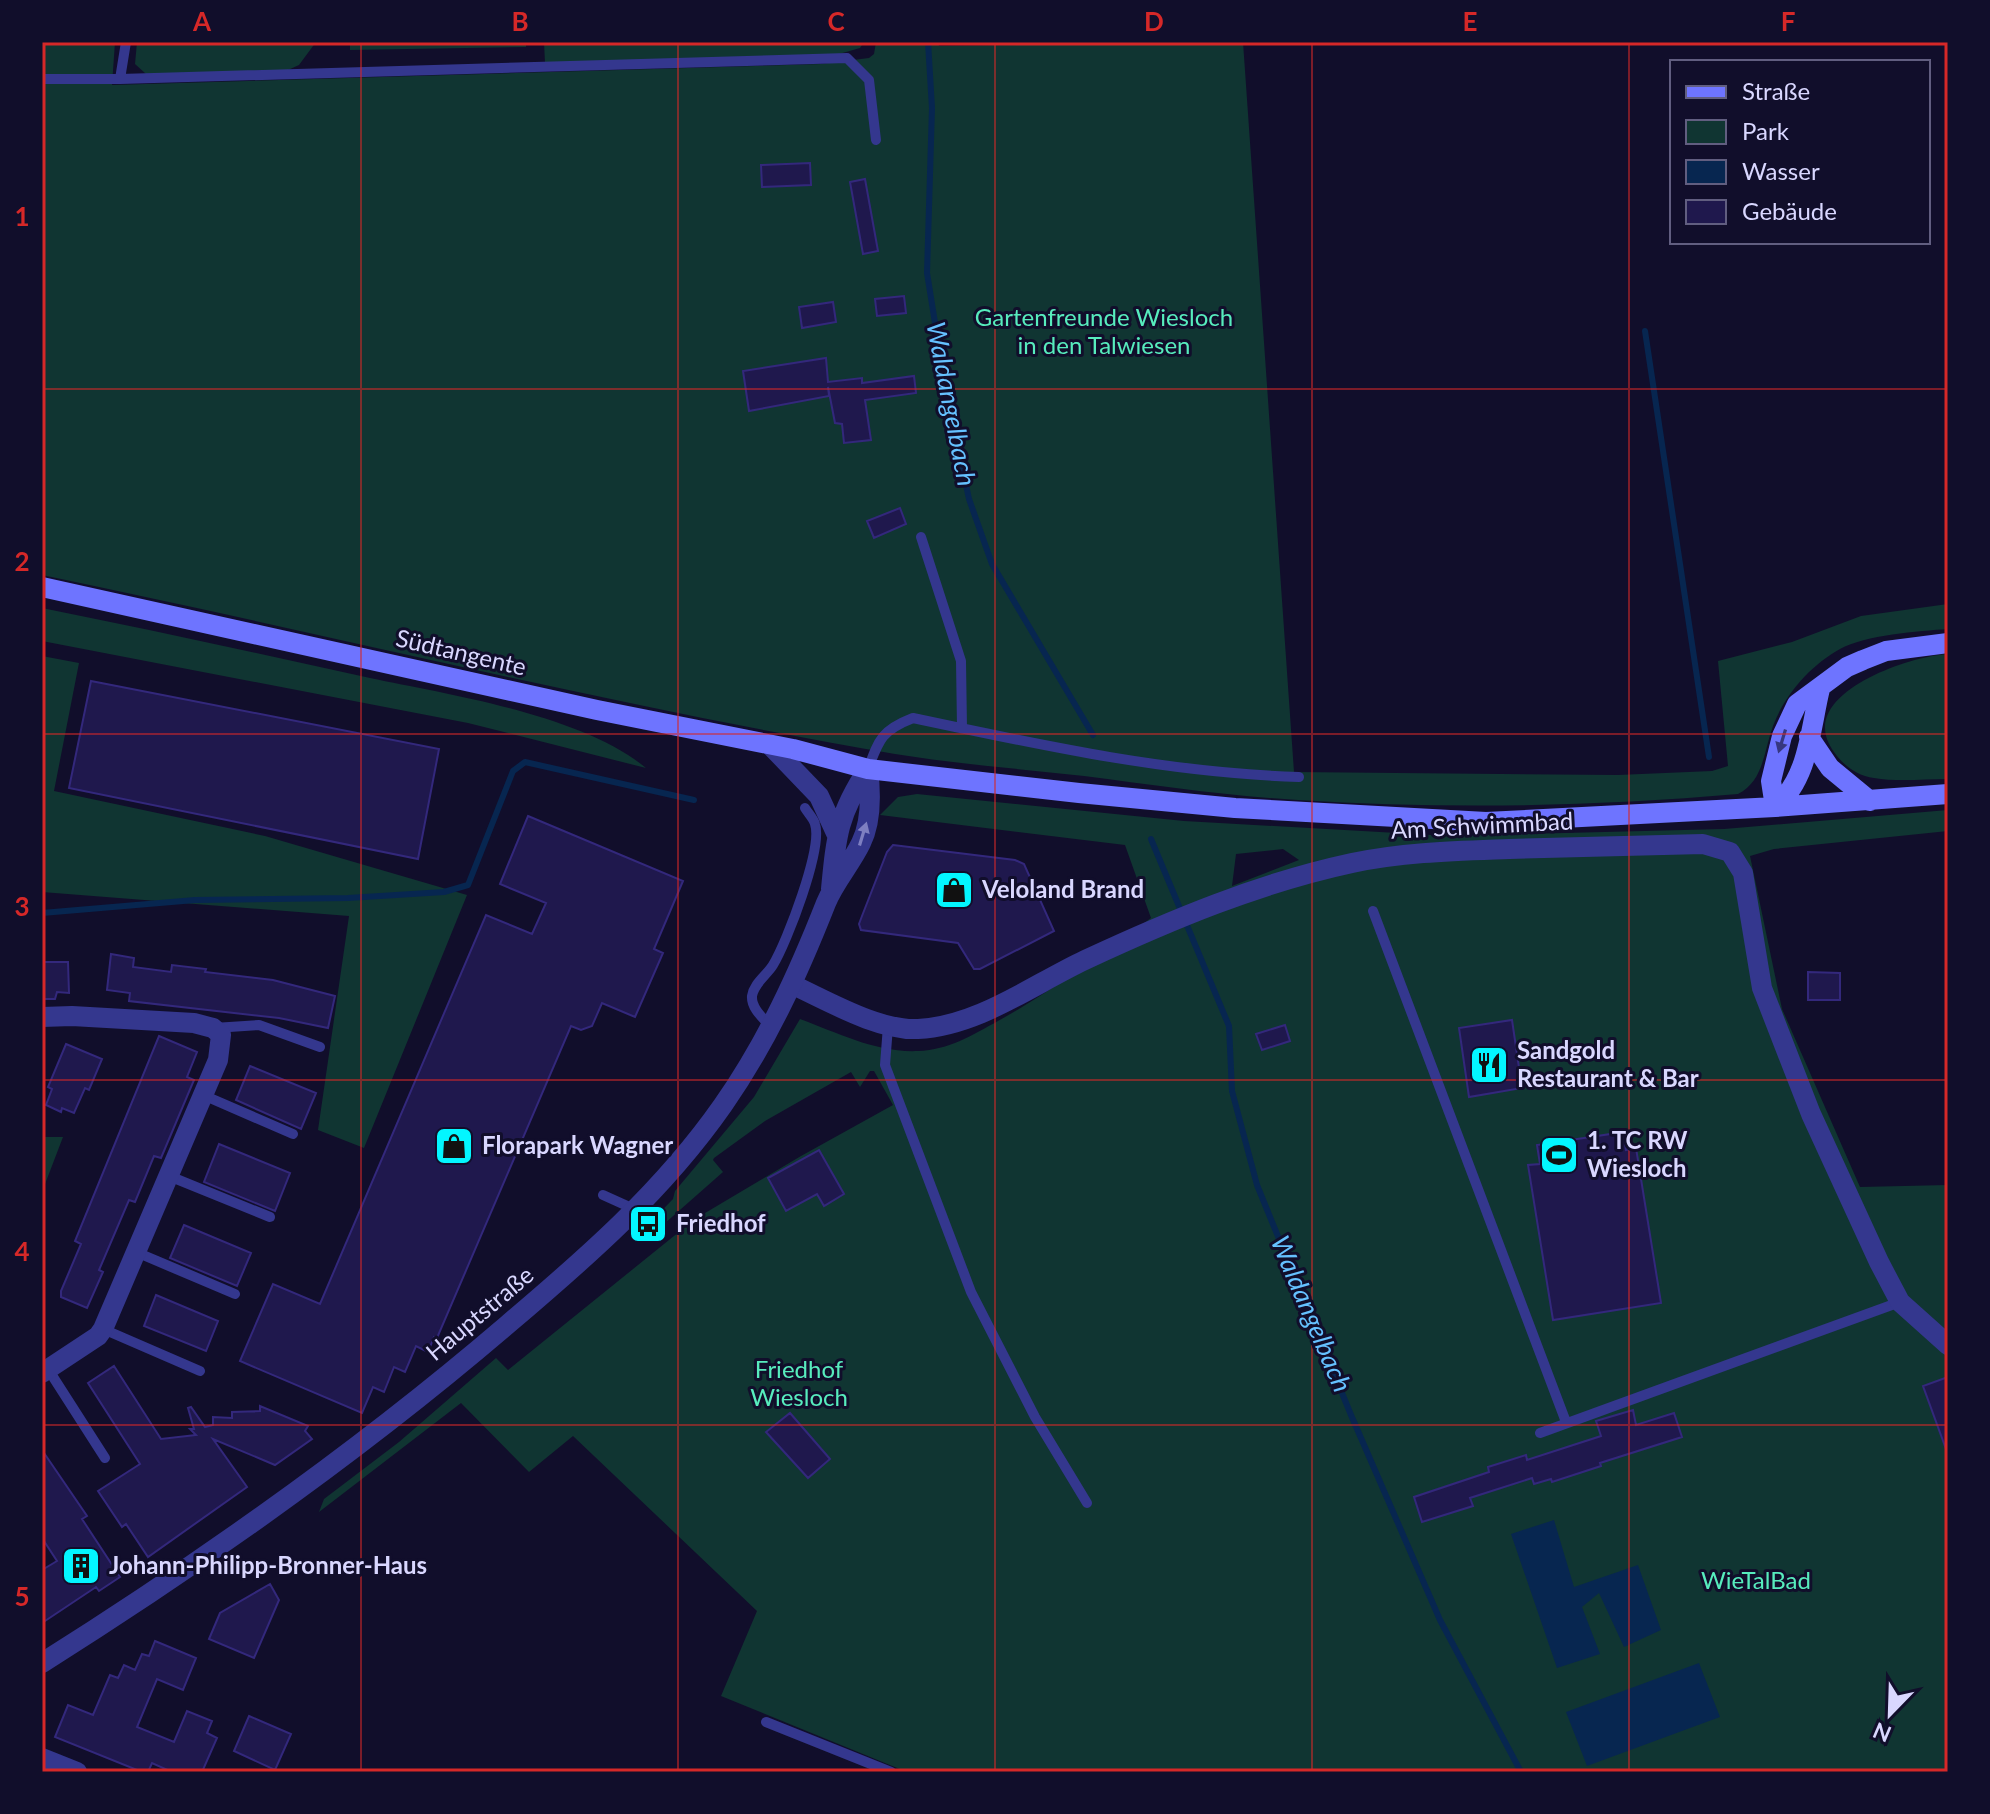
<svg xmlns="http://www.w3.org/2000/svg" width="1990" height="1814" viewBox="0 0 1990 1814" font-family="Lato,sans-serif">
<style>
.green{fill:#103532;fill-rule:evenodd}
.water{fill:#072650}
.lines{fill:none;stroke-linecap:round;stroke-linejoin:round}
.stream{stroke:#072650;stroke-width:6}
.building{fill:#1f184d;stroke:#33287c;stroke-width:2}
.service{stroke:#34378e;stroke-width:10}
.minor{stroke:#34378e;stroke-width:20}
.tertiary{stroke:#34378e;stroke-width:20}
.secondary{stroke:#6e74ff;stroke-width:20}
.oneway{fill:#363780}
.oneway2{fill:#7e7fc1}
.grid{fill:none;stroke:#d62828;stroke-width:2;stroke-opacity:0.55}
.labels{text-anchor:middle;stroke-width:6;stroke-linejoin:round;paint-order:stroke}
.park-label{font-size:24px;fill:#57ecbd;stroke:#110e2b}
.street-label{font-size:24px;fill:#d9d7ff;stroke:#110e2b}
.poi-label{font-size:24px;font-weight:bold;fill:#d9d7ff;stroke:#110e2b;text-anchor:start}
.water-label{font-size:26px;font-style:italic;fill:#65c1ff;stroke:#110e2b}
.neatline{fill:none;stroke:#d62828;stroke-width:3}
.grid-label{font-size:26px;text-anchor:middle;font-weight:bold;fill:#d62828}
</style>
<rect width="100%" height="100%" fill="#110e2b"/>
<path class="green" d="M42 42H115L112 85 821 64 869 58 874 54 876 42H938L939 46 1243 42 1294 772 1618 775 1712 771 1728 766 1718 661 1792 642 1861 616 1948 604V629C1919 631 1865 635 1840 649 1811 665 1785 694 1773 726 1764 750 1764 781 1738 794 1592 807 1445 809 1298 800 1226 796 1155 785 1084 776 1021 769 957 764 895 754 609 705 327 634 42 575Z
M137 42H316L299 65 288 70 146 74 135 64Z
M350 42H526V47L350 50Z
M544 42H864L860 48 839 54 545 63Z
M42 608C152 630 261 654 370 678 451 695 582 715 646 768L468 723 42 641Z
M1948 654V779C1924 779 1897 782 1874 778 1857 776 1843 765 1834 752 1792 695 1909 656 1948 654Z
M42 656 79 663 54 791 265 836 467 895 364 1148 318 1130 349 916 42 892Z
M917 794 1184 821 1450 836 1724 829 1948 810V831L1774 849 1750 856 1782 1009 1860 1187 1948 1185V1772H907L721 1696 757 1611 573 1436 529 1472 461 1403 319 1512 324 1499 399 1442 496 1358 508 1370 695 1219 801 1156 893 1105 874 1071H870L860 1087 851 1072 765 1121 714 1158 713 1160 723 1172 647 1239 641 1232 673 1199 675 1191 754 1097 800 1019C838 1033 877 1053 918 1051 949 1050 972 1035 998 1021 1052 991 1101 954 1151 918L1125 845 880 815 898 797ZM1283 849 1299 860 1232 886 1236 854Z
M42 1137H63L42 1192Z"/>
<path class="water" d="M1554 1520 1574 1587 1638 1565 1661 1630 1624 1647 1599 1593 1582 1607 1600 1654 1557 1668 1511 1534Z
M1699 1663 1720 1717 1587 1766 1566 1712Z"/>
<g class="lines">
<path class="stream" d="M928 42 932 108 927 273 945 385 969 499 992 564 1093 735
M1645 331 1709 757
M1151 839 1229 1026 1232 1091 1257 1185 1351 1415 1440 1620 1521 1772
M42 913 195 900 348 898 444 892 468 885 513 771 525 762 694 800"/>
</g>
<path class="building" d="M810 163 811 185 762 187 761 165Z
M865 179 878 251 863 254 850 182Z
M904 296 906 313 877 316 875 299Z
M833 302 836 322 802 328 799 307Z
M826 358 828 382 862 378V383L914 376 916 393 865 400 871 440 844 443 842 424 835 423 828 387 829 396 749 411 743 371Z
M900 508 906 524 874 538 867 521Z
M91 681 439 749 418 859 69 788Z
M528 816 683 881 654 949 663 953 635 1017 602 1003 592 1026 581 1030 571 1026 437 1338 434 1337 428 1352 416 1346 405 1372 394 1367 384 1392 373 1387 362 1413 240 1361 273 1284 320 1304 486 915 532 934 546 903 500 884Z
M893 845 1015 860 1024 864 1054 931 980 969H974L958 943 861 930 859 924 862 916 887 852Z
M111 954 134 958 133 967 171 972 172 965 206 969 205 972 273 980 335 996 328 1028 279 1018 129 1001 130 993 107 990Z
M42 962H68L69 993 57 992 55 999H42Z
M1808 972 1840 973V1000H1808Z
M1512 1020 1522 1088 1469 1097 1459 1028Z
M1285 1025 1290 1041 1262 1050 1256 1034Z
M159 1036 197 1052 187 1077 194 1080 161 1158 154 1156 135 1202 129 1200 99 1270 103 1272 87 1308 61 1297V1291L81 1244 75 1241Z
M66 1044 102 1059 89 1090 85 1088 74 1113 62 1108 61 1112 46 1105 52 1089 48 1087Z
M250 1066 316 1093 301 1129 236 1100Z
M1624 1132 1626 1150 1636 1148 1661 1303 1553 1320 1528 1165 1540 1164 1537 1145Z
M219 1144 290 1173 275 1211 204 1182Z
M819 1150 844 1194 824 1206 817 1194 786 1211 768 1178Z
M184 1225 251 1253 237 1286 170 1258Z
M156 1295 218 1321 206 1351 144 1326Z
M114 1366 161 1439 196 1435 190 1429H194L188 1408 191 1407 205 1427 213 1425V1417L232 1418V1412L260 1411V1406L308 1426 305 1431 312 1439 275 1465 213 1439 247 1487 148 1557 126 1524 122 1527 98 1491 140 1464 88 1383Z
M1948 1377V1449H1946L1923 1386Z
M1633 1410 1636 1425 1674 1413 1682 1437 1600 1463 1601 1466 1552 1482 1551 1479 1534 1484 1532 1478 1470 1498 1473 1506 1422 1522 1414 1497 1489 1472 1488 1467 1526 1455 1527 1460 1601 1436 1596 1421Z
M790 1413 830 1459 808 1478 766 1432Z
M42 1450 87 1516 82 1519 120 1577 99 1591 96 1587 42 1623V1570L57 1561 42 1538Z
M270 1584 279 1600 254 1658 209 1639 220 1613Z
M155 1641 196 1658 183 1690 157 1679 137 1727 174 1742 187 1711 212 1721 207 1733 217 1738 202 1772H172L152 1763 148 1772H142L55 1737 68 1705 93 1715 110 1675 118 1678 124 1665 135 1670 142 1654 149 1656Z
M249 1716 291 1734 275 1770 234 1751Z"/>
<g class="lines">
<path class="service" d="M42 79H120L847 58 869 80 876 140
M120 79 126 42
M921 537 961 661 962 728
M868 769C879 739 882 730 913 718 1040 745 1168 773 1299 777
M1373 911 1566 1422
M888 1026 885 1065 971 1292 1035 1417 1087 1503
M771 1027C763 1018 751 1008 752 996 754 983 767 975 773 965 787 942 823 848 815 824 814 819 808 813 805 808
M214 1028 259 1025 320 1047
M203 1095 293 1134
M169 1176 270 1217
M603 1195 634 1209
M136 1252 235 1294
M103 1329 200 1371
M48 1369 105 1458
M1540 1433 1900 1302
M766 1722 891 1772"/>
<path class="minor" d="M793 985C828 1001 879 1031 918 1029 978 1026 1032 985 1085 960 1171 920 1259 883 1352 863 1404 852 1456 851 1509 849 1574 847 1639 846 1703 844L1730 852 1743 873 1762 988 1811 1114 1879 1262 1900 1302 1948 1345
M42 1017 72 1016 194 1023 213 1028 221 1035 218 1060 103 1329 98 1336 42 1373
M42 1758 77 1772"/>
<path class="tertiary" d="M770 745 819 796 836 833
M831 889C836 837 838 814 868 769
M42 1663C204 1561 361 1450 507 1325 586 1258 663 1191 723 1105 767 1042 798 974 826 903 835 881 851 864 861 843 872 821 871 793 868 769"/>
<path class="secondary" d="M42 587 597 710 793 749 868 769 1079 793 1235 808 1486 822 1775 807 1948 794
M1809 737 1830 768 1870 801
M1775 807 1771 781 1782 736 1797 704 1847 667 1863 660 1886 651 1948 643
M1775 807C1809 778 1810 730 1820 689"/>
</g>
<defs><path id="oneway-solid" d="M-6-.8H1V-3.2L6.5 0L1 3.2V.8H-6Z" transform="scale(2)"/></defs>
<use class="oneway" href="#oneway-solid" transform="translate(1782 741) rotate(107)"/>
<use class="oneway2" href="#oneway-solid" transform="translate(863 834) rotate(-73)"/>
<path class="grid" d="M361 42V1772M678 42V1772M995 42V1772M1312 42V1772M1629 42V1772M42 389H1948M42 734H1948M42 1080H1948M42 1425H1948"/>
<defs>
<symbol id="shop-square" viewBox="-11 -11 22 22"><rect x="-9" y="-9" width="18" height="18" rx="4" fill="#03f6ff" stroke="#110e2b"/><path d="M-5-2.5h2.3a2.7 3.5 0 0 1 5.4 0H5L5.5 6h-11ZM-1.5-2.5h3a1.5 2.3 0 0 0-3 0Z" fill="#111"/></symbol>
<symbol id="restaurant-square" viewBox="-11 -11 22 22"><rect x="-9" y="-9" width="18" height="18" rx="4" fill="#03f6ff" stroke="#110e2b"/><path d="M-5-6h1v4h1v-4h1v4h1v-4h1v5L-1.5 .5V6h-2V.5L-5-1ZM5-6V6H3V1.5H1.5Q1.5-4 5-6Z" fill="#111"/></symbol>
<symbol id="stadium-square" viewBox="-11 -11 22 22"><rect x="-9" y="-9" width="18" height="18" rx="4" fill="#03f6ff" stroke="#110e2b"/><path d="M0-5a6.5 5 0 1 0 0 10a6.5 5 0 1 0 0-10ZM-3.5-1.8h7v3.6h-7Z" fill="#111"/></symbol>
<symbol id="bus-square" viewBox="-11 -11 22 22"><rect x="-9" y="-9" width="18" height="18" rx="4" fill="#03f6ff" stroke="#110e2b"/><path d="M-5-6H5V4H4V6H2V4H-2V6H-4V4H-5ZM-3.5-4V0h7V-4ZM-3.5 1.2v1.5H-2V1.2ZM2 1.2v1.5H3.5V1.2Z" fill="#111"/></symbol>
<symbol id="building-square" viewBox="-11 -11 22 22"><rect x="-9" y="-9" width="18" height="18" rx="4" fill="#03f6ff" stroke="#110e2b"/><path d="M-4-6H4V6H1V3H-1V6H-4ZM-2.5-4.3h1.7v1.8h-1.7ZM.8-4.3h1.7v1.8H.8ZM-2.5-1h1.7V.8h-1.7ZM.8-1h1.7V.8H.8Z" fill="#111"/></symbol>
</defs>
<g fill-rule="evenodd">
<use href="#shop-square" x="932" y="868" width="44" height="44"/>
<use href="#restaurant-square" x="1467" y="1043" width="44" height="44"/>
<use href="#shop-square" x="432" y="1124" width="44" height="44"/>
<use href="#stadium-square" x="1537" y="1133" width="44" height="44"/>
<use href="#bus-square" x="626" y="1202" width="44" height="44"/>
<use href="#building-square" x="59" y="1544" width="44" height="44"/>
</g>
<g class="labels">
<g class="park-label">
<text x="1104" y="326">Gartenfreunde Wiesloch<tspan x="1104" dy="28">in den Talwiesen</tspan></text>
<text x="799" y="1378">Friedhof<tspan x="799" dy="28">Wiesloch</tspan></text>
<text x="1756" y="1589">WieTalBad</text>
</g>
<g class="street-label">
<text transform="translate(461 653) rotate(13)" y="8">Südtangente</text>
<text transform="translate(1482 826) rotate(-3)" y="8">Am Schwimmbad</text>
<text transform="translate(480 1314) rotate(-40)" y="8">Hauptstraße</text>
</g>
<g class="poi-label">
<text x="982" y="898">Veloland Brand</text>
<text x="1517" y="1059">Sandgold<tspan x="1517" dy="28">Restaurant &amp; Bar</tspan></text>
<text x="1587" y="1149">1. TC RW<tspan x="1587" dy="28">Wiesloch</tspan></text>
<text x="482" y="1154">Florapark Wagner</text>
<text x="676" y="1232">Friedhof</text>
<text x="109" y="1574">Johann-Philipp-Bronner-Haus</text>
</g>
<g class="water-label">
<text transform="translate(951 404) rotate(79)" y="9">Waldangelbach</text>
<text transform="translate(1311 1314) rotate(67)" y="9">Waldangelbach</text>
</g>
</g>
<rect width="1990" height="1814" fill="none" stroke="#110e2b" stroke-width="88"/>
<rect x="1670" y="60" width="260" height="184" fill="#110e2b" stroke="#615e80" stroke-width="2"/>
<rect x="1686" y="86" width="40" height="12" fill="#6e74ff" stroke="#615e80" stroke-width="2"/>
<text x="1742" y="100" font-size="24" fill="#d9d7ff">Straße</text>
<rect x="1686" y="120" width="40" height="24" fill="#103532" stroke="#615e80" stroke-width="2"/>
<text x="1742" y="140" font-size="24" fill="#d9d7ff">Park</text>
<rect x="1686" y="160" width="40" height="24" fill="#072650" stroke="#615e80" stroke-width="2"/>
<text x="1742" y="180" font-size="24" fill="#d9d7ff">Wasser</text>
<rect x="1686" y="200" width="40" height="24" fill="#1f184d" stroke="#615e80" stroke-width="2"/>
<text x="1742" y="220" font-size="24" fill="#d9d7ff">Gebäude</text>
<g transform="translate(1890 1714) rotate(203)" stroke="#110e2b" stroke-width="6" paint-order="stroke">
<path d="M0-6L14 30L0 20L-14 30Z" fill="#d9d7ff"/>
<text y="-12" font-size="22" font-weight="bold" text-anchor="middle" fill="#d9d7ff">N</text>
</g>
<rect x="44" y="44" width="1902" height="1726" class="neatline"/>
<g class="grid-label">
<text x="202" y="31">A</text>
<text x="520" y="31">B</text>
<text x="836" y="31">C</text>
<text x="1154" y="31">D</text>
<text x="1470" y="31">E</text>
<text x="1788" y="31">F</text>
<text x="22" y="226">1</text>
<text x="22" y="571">2</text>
<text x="22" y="916">3</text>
<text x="22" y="1261">4</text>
<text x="22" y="1606">5</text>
</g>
</svg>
